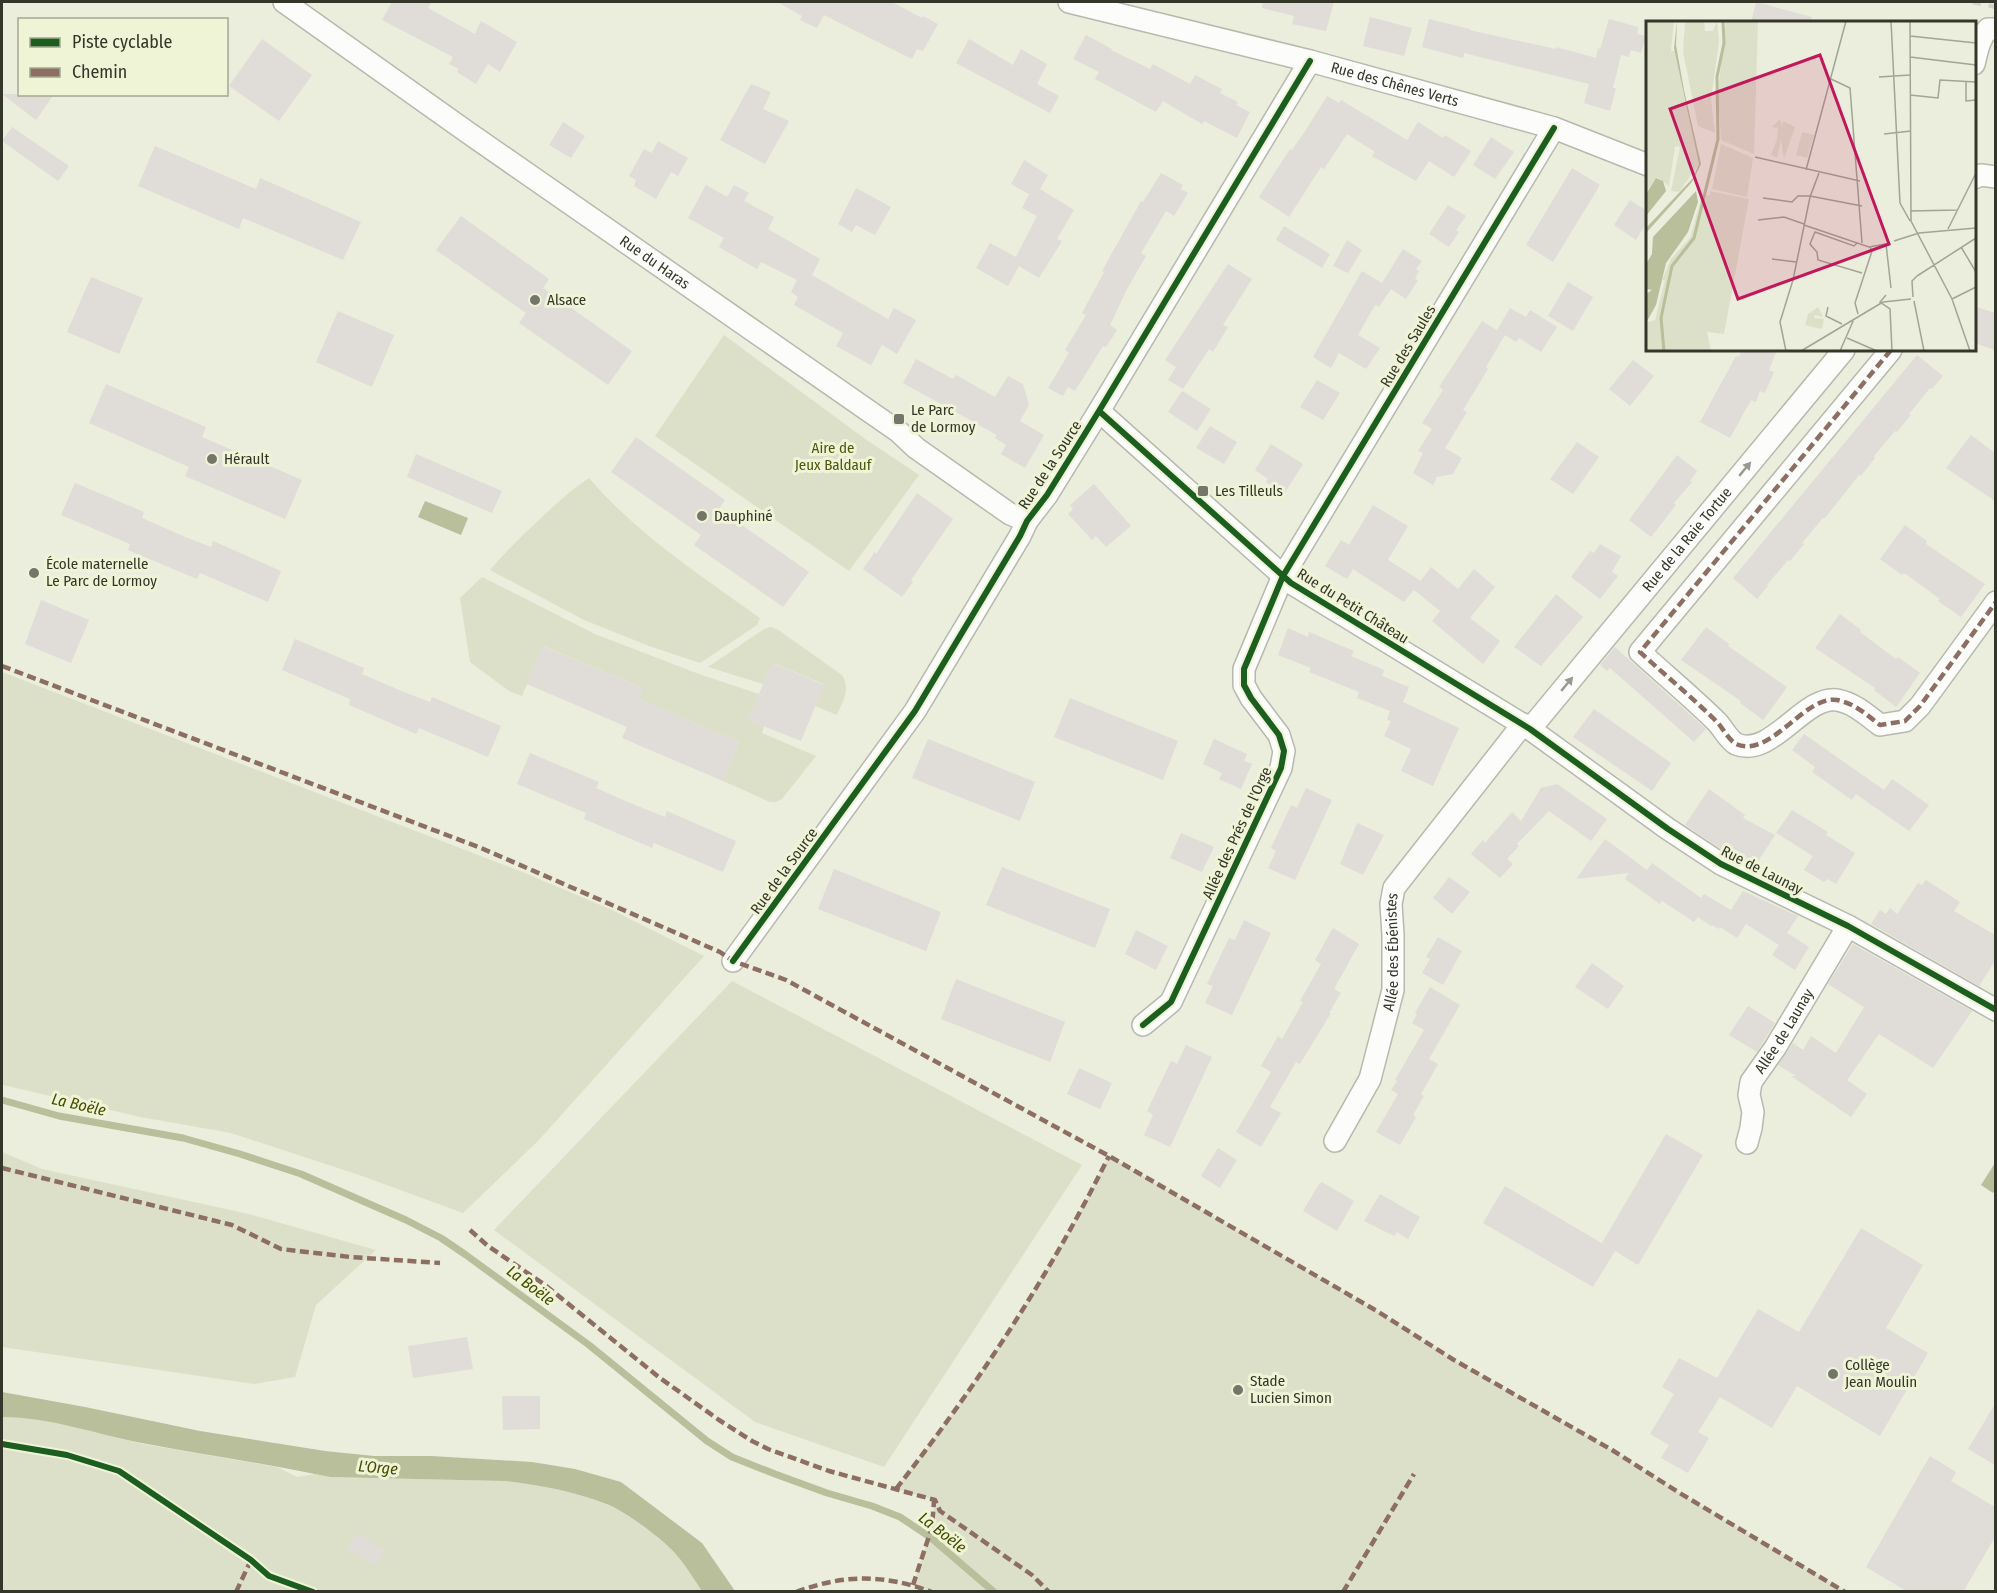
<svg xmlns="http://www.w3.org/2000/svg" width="1997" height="1593" viewBox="0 0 1997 1593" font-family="'Fira Sans Condensed',sans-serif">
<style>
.green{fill:#dde0c9}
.water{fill:#b9be9b}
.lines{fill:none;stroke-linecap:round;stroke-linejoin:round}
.stream{stroke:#b9be9b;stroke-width:7}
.building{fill:#e0dcd7}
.minor-casing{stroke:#b7b9ad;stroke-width:24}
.minor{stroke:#fcfcfa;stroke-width:21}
.rail{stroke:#d3d4cf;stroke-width:4.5;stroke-dasharray:8 8;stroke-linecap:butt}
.quiet{stroke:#8d6e63;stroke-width:4.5;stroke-dasharray:9 4.5;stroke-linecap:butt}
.cycleway-casing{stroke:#eff4d6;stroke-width:10}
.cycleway{stroke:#1b5e20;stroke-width:6}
.oneway{fill:#989992}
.poi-dot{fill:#747669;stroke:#eff4d6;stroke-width:2}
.labels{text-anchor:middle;stroke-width:6;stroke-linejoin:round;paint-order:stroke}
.street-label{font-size:15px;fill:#34362a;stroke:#eff4d6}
.poi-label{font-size:15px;fill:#34362a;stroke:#eff4d6;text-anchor:start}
.park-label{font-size:15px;fill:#50560f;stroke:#eff4d6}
.water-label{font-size:16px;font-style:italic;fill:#464b00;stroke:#eff4d6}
.inset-river{fill:none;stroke:#b9be9b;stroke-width:3}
.inset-road{fill:none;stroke:#a2a495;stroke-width:1.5}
.view{fill:#c2185b;fill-opacity:0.15;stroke:#c2185b;stroke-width:3}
.inset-edge{fill:none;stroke:#34362a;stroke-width:3}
</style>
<rect width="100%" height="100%" fill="#ebeddd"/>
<path class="green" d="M724 335 868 441 919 475 849 571 655 436Z
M589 478C638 535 700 575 760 618L757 625 700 663 649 646 584 620 490 570C506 551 524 534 542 517 557 503 572 489 589 478Z
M482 577 595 634 699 674 759 694 748 720 764 726 762 733 816 756 782 799 776 802H770L723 781 739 742 639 699 643 688 543 646 522 696 509 691 470 662 460 598Z
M770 627 777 629 842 675C851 690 843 700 837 715L815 706 823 684 773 663 763 684 708 667 764 629Z
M2 672 525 873 612 910 704 956 538 1141 463 1213 362 1176 231 1133 140 1117 3 1085Z
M732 981 1082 1165 884 1467 755 1422 494 1230Z
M2 1152 42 1169 249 1214 376 1250 316 1305 295 1377 254 1384 2 1347Z
M1109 1156 1377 1311 1454 1360 1612 1450 1678 1492 1845 1591 932 1592 913 1585 932 1527 934 1500 896 1489C978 1384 1050 1275 1109 1156Z
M2 1417H25L47 1420 143 1444 277 1467 297 1477 315 1474 330 1477 505 1481C540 1485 576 1492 608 1505 627 1513 657 1536 672 1550 684 1561 693 1578 702 1591L2 1592Z"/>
<path class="water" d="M425 501 468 518 461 535 418 517Z
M1995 1163V1190L1993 1193 1981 1185Z
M2 1392 85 1407 200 1431 325 1451 374 1456H431L532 1462 575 1469 621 1482 702 1543 735 1591H702C693 1578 684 1562 672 1550 658 1536 627 1513 609 1505 576 1492 540 1485 505 1481L330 1477 315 1474C257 1462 199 1454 142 1443 95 1434 50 1417 2 1417Z"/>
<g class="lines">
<path class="stream" d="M2 1100 59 1116 183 1138 240 1154 301 1174 406 1220 441 1238 466 1255 589 1345 707 1441 732 1457 775 1474 827 1493 872 1506 900 1517 930 1537 994 1592"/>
</g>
<path class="building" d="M392 2H432L428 8 475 34 481 21 517 42 500 72 488 64 476 84 457 72 459 69 449 64 453 57 382 20Z
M777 2H892L922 18 923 16 938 24 923 51 917 49 912 59 824 15 817 28 800 20 802 16Z
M1263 2H1334L1326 31 1292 24 1294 16 1262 8Z
M1756 2 1812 17 1811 22H1751Z
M1370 17 1412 28 1404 56 1363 46Z
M1429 19 1470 29 1469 30 1556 49V47L1596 58 1598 48 1600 49 1609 19 1638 27 1637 34 1646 36 1641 53 1631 50 1629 57 1621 55 1613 88H1616L1610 111 1584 103 1589 84 1464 53 1463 58 1422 47Z
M1086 35 1112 49 1111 50 1150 69 1153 64 1190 84 1195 75 1222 89 1220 93 1238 102 1236 105 1250 112 1237 138 1204 121 1202 124 1163 101 1156 112 1095 79 1099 72 1073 59Z
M262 39 312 75 279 121 229 86Z
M969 39 1013 65 1021 49 1047 64 1037 84 1059 96 1050 113 956 63Z
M751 84 771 92 763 109 789 121 765 164 720 140Z
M2 94H54L36 120Z
M1327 96 1339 103 1341 100 1407 140 1418 122 1443 138 1445 135 1471 151 1454 177 1429 161 1416 181 1372 156 1375 152 1347 134 1324 169 1321 167 1289 217 1259 197 1290 149 1292 150 1306 130Z
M563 122 585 136 571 158 549 145Z
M12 127 69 166 58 181 2 141Z
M1491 137 1514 152 1495 179 1473 165Z
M658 141 688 158 678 176 671 172 656 199 634 186 636 180 629 176 644 149 652 153Z
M155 146 256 189 260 178 361 222 343 260 243 218 239 229 138 186Z
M1024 160 1048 175 1040 189 1074 210 1057 239 1062 241 1039 278 1019 266 1008 286 976 268 990 243 1016 257 1037 216 1022 208 1029 194 1011 184Z
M1572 168 1600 185 1553 262 1526 245Z
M1161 173 1183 185 1181 189 1188 193 1174 216 1166 211 1141 253 1146 256 1127 289 1110 325 1117 330 1106 347 1103 346 1075 391 1068 387 1063 396 1048 388 1069 353 1065 350 1086 315 1082 313 1104 272 1102 271 1141 201 1143 202Z
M706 185 727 197 734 185 749 193 744 201 774 217 768 229 820 259 812 275 888 319 894 308 916 320 897 354 882 345 871 365 836 346 843 333 794 305 798 297 791 292 797 280 761 262 757 269 719 247 724 238 688 218Z
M856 188 891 207 875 235 856 225 852 232 838 224Z
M1630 200 1647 211V222L1636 240 1614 225Z
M1448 205 1466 216 1456 230 1459 232 1449 247 1429 234Z
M461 216 549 279 543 288 632 351 608 385 519 323 526 313 436 250Z
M1284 226 1330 254 1322 268 1276 240Z
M1347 240 1362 250 1348 273 1333 266Z
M1403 249 1422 261 1416 269 1419 271 1415 279 1418 280 1406 299 1391 289 1379 307 1375 305 1358 335 1380 348 1366 369 1339 353 1331 368 1313 357 1362 271 1382 283Z
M1228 264 1252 279 1223 325 1228 327 1213 352 1209 349 1183 389 1168 380 1176 367 1165 360Z
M91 277 143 298 119 354 67 332Z
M1568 282 1593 297 1573 331 1548 316Z
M1974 306 1995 313V350L1974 343Z
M1510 308 1526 317 1530 310 1557 327 1541 352 1519 338 1516 342 1497 330Z
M338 311 394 335 372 387 316 362Z
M1482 321 1505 335 1486 367 1488 369 1463 410 1467 412 1445 448 1462 458 1453 474 1437 477 1433 485 1413 473 1423 453 1418 451 1432 429 1422 423 1443 390 1439 387Z
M1742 350H1777L1769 370 1774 372 1765 393 1760 391 1756 402 1751 400 1730 438 1700 422 1736 356 1739 357Z
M1917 355 1943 376 1932 389 1930 388 1909 414 1911 415 1897 432 1895 431 1874 456 1875 458 1861 476 1859 475 1825 518H1823L1802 543 1804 544 1790 561 1788 560 1767 585 1768 586 1757 599 1733 578Z
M916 359 953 379 956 375 995 397 1008 376 1023 384 1029 405 1020 421 1044 435 1025 468 1001 454 1006 445 995 438 997 435 903 383Z
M1633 360 1654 376 1630 406 1609 389Z
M1317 380 1340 393 1323 420 1300 407Z
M106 384 206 427 202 437 302 480 285 519 185 476 189 467 89 423Z
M1182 391 1211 409 1197 431 1168 412Z
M1210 426 1237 442 1224 464 1196 448Z
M1971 435 1995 453V501L1946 468Z
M636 437 725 500 719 509 809 572 783 607 694 545 701 535 611 472Z
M1577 442 1599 457 1573 494 1550 479Z
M1271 444 1303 464 1284 494 1266 482 1268 479 1255 470Z
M416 454 502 491 492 513 407 477Z
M1677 455 1697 471 1690 481 1692 482 1674 503 1676 505 1651 537 1629 520Z
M75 483 144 512 142 518 183 536 211 547 213 541 281 571 268 602 200 573 197 579 128 550 130 544 61 515Z
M1094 484 1131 526 1106 547 1096 536 1092 540 1068 514 1073 509 1070 505Z
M917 493 953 519 911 580 913 582 902 597 863 569 875 552 876 554Z
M1373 505 1408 526 1388 560 1421 581 1404 602 1353 569 1347 579 1325 566 1341 540 1349 545Z
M1905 525 1927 541 1926 544 1985 584 1961 617 1938 601 1940 599 1904 573 1902 575 1880 559Z
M1600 544 1621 556 1612 572 1618 576 1600 599 1571 577 1590 551 1594 553Z
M1431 567 1458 589 1474 569 1495 587 1470 618 1500 641 1483 664 1432 621 1440 611 1414 590Z
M1556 594 1583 617 1541 666 1514 647Z
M41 600 89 620 71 663 25 644Z
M1840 614 1861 630 1860 632 1896 659 1898 657 1920 673 1896 707 1874 690 1875 688 1815 648Z
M1706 627 1729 644 1728 646 1787 687 1763 720 1740 703 1741 701 1681 660Z
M1288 628 1308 637 1309 632 1354 651 1351 656 1384 670 1382 676 1409 687 1403 702 1459 728 1433 786 1401 771 1411 749 1384 736 1391 721 1387 720 1390 711 1357 698 1359 692 1309 672 1311 668 1278 655Z
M295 639 364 668 362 674 404 692 430 702 432 697 501 726 488 757 419 728 416 734 349 705 350 699 282 670Z
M542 646 643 688 639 699 739 742 723 781 622 738 627 727 527 684Z
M1615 647 1706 729 1694 742 1610 668 1607 671 1600 665Z
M772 663 824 685 801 741 748 720Z
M1070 698 1178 741 1163 780 1054 737Z
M1594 709 1671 763 1652 791 1573 737Z
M1804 734 1884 790 1892 779 1929 805 1909 831 1856 794 1852 800 1812 772 1815 767 1792 750Z
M928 739 1035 782 1020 821 912 778Z
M1214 739 1247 754 1244 761 1252 764 1241 789 1219 779 1222 773 1203 764Z
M530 753 599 782 596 788 623 800 665 817 667 811 736 841 723 872 654 843 652 848 584 819 586 813 517 784Z
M1557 784 1607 819 1591 841 1549 811 1517 844 1519 846 1507 859 1513 864 1500 878 1471 854 1483 840 1485 843 1512 812 1521 821 1541 788Z
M1306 788 1332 800 1295 880 1268 868 1276 851 1271 848 1291 805 1297 808Z
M1709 789 1745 815 1743 818 1775 835 1755 866 1727 853 1685 825Z
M1792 810 1828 832 1826 835 1855 853 1836 884 1827 879 1824 882 1804 870 1813 856 1776 833Z
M1357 823 1384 835 1363 875 1340 864Z
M1181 833 1214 847 1202 872 1170 858Z
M1605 839 1647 870 1652 863 1701 898 1704 894 1731 910 1743 891 1798 916 1787 933 1809 947 1795 970 1772 955 1779 945 1746 924 1737 938 1720 927 1719 929 1712 925 1711 926 1698 917 1694 922 1662 901 1660 904 1625 879 1629 873 1576 879Z
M1002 867 1110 909 1095 948 986 905Z
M834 869 941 912 926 951 818 909Z
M1449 877 1470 892 1452 914 1433 898Z
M1926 880 1960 902 1954 911 1995 935V961L1979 986 1871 924 1880 910 1886 914 1890 908 1897 914 1918 883 1922 885Z
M1244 920 1271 933 1232 1015 1205 1003 1213 986 1207 984 1229 938 1235 940Z
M1333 928 1359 944 1334 989 1341 993 1329 1013H1331L1300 1064 1296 1062 1270 1107 1281 1113 1261 1147 1236 1132 1271 1072 1261 1066 1278 1036 1282 1039 1303 1002 1300 1001 1321 964 1315 960Z
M1136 930 1168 946 1156 970 1125 954Z
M1438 937 1462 951 1443 985 1422 973 1430 959 1426 957Z
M1853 944 1972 1011 1933 1068 1879 1034 1847 1080 1867 1094 1851 1117 1791 1076H1796L1778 1065 1793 1043 1803 1050 1811 1036 1836 1053 1864 1007 1828 984Z
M1592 963 1624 986 1608 1009 1575 987Z
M956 979 1065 1022 1050 1062 941 1019Z
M1430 987 1460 1005 1429 1059 1438 1064 1421 1094 1424 1096 1413 1115 1416 1117 1400 1145 1376 1132 1398 1094 1391 1090 1397 1081 1395 1080 1424 1030 1412 1023 1417 1014 1415 1013Z
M1748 1006 1775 1023 1757 1052 1729 1035Z
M1186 1045 1212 1057 1170 1147 1144 1135 1153 1115 1147 1111 1171 1061 1177 1064Z
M1079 1068 1112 1083 1100 1109 1067 1094Z
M1666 1134 1703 1155 1638 1265 1602 1243Z
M1218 1148 1237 1160 1220 1188 1201 1176Z
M1322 1182 1354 1201 1337 1231 1303 1211 1319 1184Z
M1505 1186 1615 1251 1593 1287 1483 1223Z
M1380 1194 1420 1217 1408 1239 1397 1232 1394 1236 1364 1221Z
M1861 1228 1923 1265 1886 1328 1928 1353 1880 1436 1797 1386 1772 1428 1720 1397 1698 1432 1709 1438 1688 1473 1661 1458 1669 1445 1650 1434 1674 1394 1662 1387 1679 1358 1717 1378 1758 1309 1799 1332Z
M467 1337 473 1369 413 1378 408 1346Z
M502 1396H540V1429L503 1430Z
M1995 1404V1465L1968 1449Z
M1930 1456 1956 1472 1951 1481 1995 1507V1537L1963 1592H1908L1866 1567Z
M357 1533 386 1551 376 1565 347 1548Z"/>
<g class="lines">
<defs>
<g id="minor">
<path id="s1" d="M284 2 470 134 899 432 916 448 1010 514 1027 521"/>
<path id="s2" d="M1069 2 1310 61 1554 128 1648 165"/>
<path d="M1974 64C1977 52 1979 39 1988 29H1996"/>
<path d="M1974 178 1981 175 1996 177"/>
<path d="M1891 350 1640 652C1666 676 1693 698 1718 723 1723 729 1729 740 1736 744 1771 759 1804 695 1837 700 1854 703 1867 715 1880 725L1905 721 1920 706 1996 602"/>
<path d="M1099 411 1291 583 1530 729 1668 829 1721 864 1848 926 1996 1010"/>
<path id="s3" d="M1530 729 1844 350"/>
<path d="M733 961 915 711 1020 536 1027 521 1047 495 1099 411 1310 61"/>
<path d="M1143 1025 1171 1002 1281 768 1284 751 1279 735 1251 698 1244 685V669L1283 576 1554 128"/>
<path id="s4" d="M1335 1141 1370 1079 1393 990V935L1391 904 1394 888 1523 724"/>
<path id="s5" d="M1747 1143 1751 1128 1753 1112 1749 1095 1751 1082 1775 1048 1848 926"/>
</g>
</defs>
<use href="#minor" class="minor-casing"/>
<use href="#minor" class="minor"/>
<path class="rail" d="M1973 2 1996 7"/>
<path class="quiet" d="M1891 350 1640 652C1666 676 1693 698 1718 723 1723 729 1729 740 1736 744 1771 759 1804 695 1837 700 1854 703 1867 715 1880 725L1905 721 1920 706 1996 602
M2 666 481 848 720 952 733 961 786 980 1109 1156 1377 1311 1454 1360 1612 1450 1678 1492 1845 1592
M2 1168 232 1225 281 1249 350 1257 440 1263
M470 1230 488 1246 545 1285 660 1378 719 1420 752 1441 768 1449 829 1471 935 1500 940 1511 1032 1575 1049 1592
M896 1489C978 1384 1050 1275 1109 1156
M913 1585 932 1527 934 1501
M236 1592 251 1560
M796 1592C845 1574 883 1574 932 1592
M1343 1592 1414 1474"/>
<defs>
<path id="cycleway" d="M1099 411 1291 583 1530 729 1668 829 1721 864 1848 926 1996 1010
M733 961 915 711 1020 536 1027 521 1047 495 1099 411 1310 61
M1143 1025 1171 1002 1281 768 1284 751 1279 735 1251 698 1244 685V669L1283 576 1554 128
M2 1444 67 1455 119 1471 251 1560 269 1576 313 1592"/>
</defs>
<use href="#cycleway" class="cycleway-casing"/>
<use href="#cycleway" class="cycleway"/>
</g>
<defs><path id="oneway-solid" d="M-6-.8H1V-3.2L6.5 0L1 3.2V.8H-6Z" transform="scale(1.5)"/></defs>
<g class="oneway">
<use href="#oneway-solid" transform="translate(1745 469) rotate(-50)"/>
<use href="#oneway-solid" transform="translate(1567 684) rotate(-50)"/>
</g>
<g class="poi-dot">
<circle cx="535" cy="300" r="6"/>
<rect x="893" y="413" width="12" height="12" rx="3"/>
<circle cx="212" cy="459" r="6"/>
<rect x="1197" y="485" width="12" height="12" rx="3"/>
<circle cx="702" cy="516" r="6"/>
<circle cx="34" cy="573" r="6"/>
<circle cx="1833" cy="1374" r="6"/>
<circle cx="1238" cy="1390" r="6"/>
</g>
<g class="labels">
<g class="street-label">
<text dy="5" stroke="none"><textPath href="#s2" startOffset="336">Rue des Chênes Verts</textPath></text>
<text dy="5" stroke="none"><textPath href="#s1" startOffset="453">Rue du Haras</textPath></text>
<text transform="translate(1408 346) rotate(-59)" y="5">Rue des Saules</text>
<text transform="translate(1050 465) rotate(-57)" y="5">Rue de la Source</text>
<text dy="5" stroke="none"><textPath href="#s3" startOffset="246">Rue de la Raie Tortue</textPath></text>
<text transform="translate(1353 606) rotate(32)" y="5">Rue du Petit Château</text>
<text transform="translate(1237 833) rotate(-65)" y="5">Allée des Prés de l'Orge</text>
<text transform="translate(1762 870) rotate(27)" y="5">Rue de Launay</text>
<text transform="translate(784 871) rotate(-54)" y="5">Rue de la Source</text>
<text dy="5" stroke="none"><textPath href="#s4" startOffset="201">Allée des Ébénistes</textPath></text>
<text dy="5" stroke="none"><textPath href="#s5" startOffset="123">Allée de Launay</textPath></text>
</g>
<g class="poi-label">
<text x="547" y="305">Alsace</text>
<text x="911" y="415">Le Parc<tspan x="911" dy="17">de Lormoy</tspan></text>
<text x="224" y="464">Hérault</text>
<text x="1215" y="496">Les Tilleuls</text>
<text x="714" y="521">Dauphiné</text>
<text x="46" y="569">École maternelle<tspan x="46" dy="17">Le Parc de Lormoy</tspan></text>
<text x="1845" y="1370">Collège<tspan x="1845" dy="17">Jean Moulin</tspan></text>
<text x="1250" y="1386">Stade<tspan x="1250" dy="17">Lucien Simon</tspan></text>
</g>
<g class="park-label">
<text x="833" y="453">Aire de<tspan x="833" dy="17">Jeux Baldauf</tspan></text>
</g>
<g class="water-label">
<text transform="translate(79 1104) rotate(13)" y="6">La Boële</text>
<text transform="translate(531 1285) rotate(37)" y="6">La Boële</text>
<text transform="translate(378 1467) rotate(5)" y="6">L'Orge</text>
<text transform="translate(943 1532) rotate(38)" y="6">La Boële</text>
</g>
</g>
<g transform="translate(1646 21)">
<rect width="330" height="330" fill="#ebeddd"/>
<path d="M0 0H28L25 30H29L32 41 53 143 33 171 25 170 34 126 29 125 23 165 11 156 0 170ZM39 0H58L59 10H67L71 0 73 21 65 78 69 112 52 105 37 31ZM80 0H112L108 133 75 119 72 71ZM134 98 136 105 137 100 149 106 138 138 135 118 131 137 125 134 131 118 132 107 126 106ZM156 111 168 114 161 137 150 134ZM75 123 107 137 101 176 66 168ZM64 170 103 178 78 313 61 311 65 330H0V302L9 299 19 259H16L25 238 44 217 56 175 64 174ZM172 286 177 296 169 294 168 297 178 298 176 308 159 304 162 293Z" fill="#dde0c9"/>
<path d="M31 0 30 24 38 69 55 143 46 161 0 212V207L47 157 53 143 28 27ZM10 157 17 160 20 170 0 195V173ZM50 170 52 181 42 211 20 242 10 284 0 302V273L6 269 0 268V243L6 233 7 216Z" fill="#b9be9b"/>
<path class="inset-river" d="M18 330 15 297 26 245 48 217 72 118 71 56 78 22 77 0"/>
<path class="inset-road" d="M245 0 254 182 264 200M264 0 265 200 306 278 324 330M264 15 330 22M264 36 330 44M233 56 264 54M185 58 204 67 216 222M320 61V80L330 79M264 74 292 77 294 59 330 61M238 113 265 110M109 136 214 160M160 149 200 0M117 177 146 181 152 175H164L216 185M264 190 312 189M112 199 138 196 158 203M158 204 223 226 240 223 245 267M302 208 330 152M248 220 273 212 330 207M211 222 208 225 169 211 164 223 171 231 172 239 216 252M315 226 330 251M126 238 150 241M271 255 330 217M240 274 234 281 244 288 246 330M267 276 266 260 271 255M306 278 330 266M268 280 278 330M237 281 265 278M182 286 180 295 196 303M212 293 209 282 226 230 224 226M201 317 231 330M140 330 134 301 147 259 164 176 173 152M155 330 237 281M194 330 208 298"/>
<path class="view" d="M174 34 243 223 92 278 24 88Z"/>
<rect width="330" height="330" class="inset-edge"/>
</g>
<rect width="1997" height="1593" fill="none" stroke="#34362a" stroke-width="6"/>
<rect x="18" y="18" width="210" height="78" fill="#eff4d6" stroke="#a4a891" stroke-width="1.5"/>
<rect x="30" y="38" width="30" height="9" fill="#1b5e20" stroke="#a4a891" stroke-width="1.5"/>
<text x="72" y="48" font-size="18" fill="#34362a">Piste cyclable</text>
<rect x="30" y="68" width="30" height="9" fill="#8d6e63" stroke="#a4a891" stroke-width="1.5"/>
<text x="72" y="78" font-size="18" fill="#34362a">Chemin</text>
</svg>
